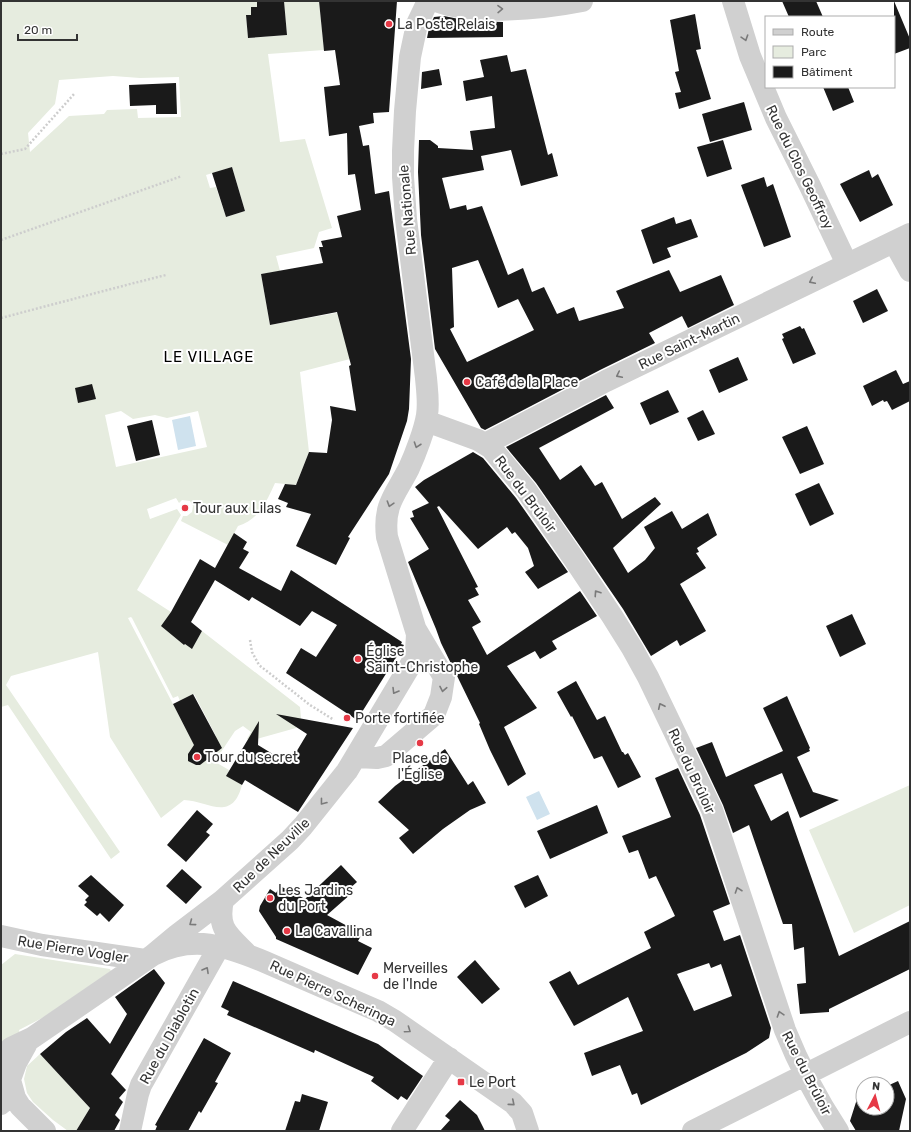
<svg xmlns="http://www.w3.org/2000/svg" width="911" height="1132" viewBox="0 0 911 1132" font-family="Rubik,sans-serif">
<style>
.green{fill:#e6ecdf;fill-rule:evenodd}
.water{fill:#cfe2ee}
.building{fill:#1a1a1a;fill-rule:evenodd}
.lines{fill:none;stroke-linecap:round;stroke-linejoin:round}
.path{stroke:#cdcdcd;stroke-width:2.5;stroke-dasharray:2 2;stroke-linecap:butt}
.minor{stroke:#d0d0d0;stroke-width:22}
.oneway{stroke:#7a7a7a}
.poi-dot{fill:#e63946;stroke:#fff;stroke-width:1.5}
.labels{text-anchor:middle;stroke-width:4;stroke-linejoin:round;paint-order:stroke}
.poi-label{font-size:14px;fill:#333;stroke:#fff;text-anchor:start}
.street-label{font-size:14px;fill:#333;stroke:#fff}
.neighbourhood-label{font-size:15px;letter-spacing:1px;fill:#000;stroke:#fff}
</style>
<rect width="100%" height="100%" fill="#fff"/>
<path class="green" d="M1 1H257V7H251V15H246L248 38 287 35 284 1H319L324 50 268 54 280 142 305 139 332 228 319 232 314 248 276 256 280 271 261 274 270 325 358 309 350 359 300 372 309 452 296 485 275 483C266 503 259 519 238 526L228 545 181 521 183 516H187L192 512 193 506 190 501 182 500 179 503 176 498 147 509 150 519 177 509 181 515 137 590 171 612 162 626 184 645 185 644 192 648 202 631 300 707 301 718 296 728 250 741 247 739 251 732 243 726 235 731 217 758 198 746 216 736 194 694 180 701 178 696 173 698 132 618 131 617 128 618 196 748 192 749 189 753V761L196 765H200L205 756 229 770 227 776 242 785C232 823 208 801 184 800L161 818 110 737 98 652 11 676 6 685 120 852 111 859 8 705 1 707ZM113 76 140 78 179 77 181 117 138 118 137 109 107 110 104 114 69 116 30 152 28 133 55 104 59 80ZM232 167 245 211 226 217 216 187 210 188 206 175ZM121 411 133 419 155 415 167 418 198 411 207 447 116 467 105 415Z
M910 785V905L854 933 809 830Z
M15 954 110 969 111 971 44 1017 19 1030 20 1034 1 1052V965Z
M40 1054 90 1108 76 1131H68L53 1120 33 1102 27 1093 24 1079 27 1066Z"/>
<path class="water" d="M190 416 196 446 178 450 172 420Z
M539 791 550 814 537 820 526 797Z"/>
<path class="building" d="M257 1H284L287 35 248 38 246 15H251V7H257Z
M319 1H397L389 112 373 113 374 123 359 126 363 146 369 145 375 194 389 191 411 359 409 409 407 421 389 474 348 537 350 538 336 565 296 546 311 514 286 507 288 503 278 499 285 484 296 485 309 452 327 453 332 420 330 406 356 411 349 366 351 365 337 312 270 325 261 274 323 263 319 247H323L321 241 342 237 337 216 361 210 355 174 348 175 347 133 329 136 324 87 340 85 335 50 324 51Z
M782 1H816L823 17H789Z
M894 1 910 39V48L894 54Z
M695 14 701 49 696 50 711 99 679 109 675 93 681 92 675 72 679 71 670 20Z
M444 16 469 21 503 22V37L427 38 429 28 434 17Z
M507 55 511 72 526 69 548 155 552 153 558 176 521 186 511 150 481 156 484 170 442 178 450 209 466 205 467 210 482 206 508 275 523 268 532 292 544 287 557 314 574 307 579 321 624 308 616 291 669 270 680 292 721 275 734 305 688 328 682 316 649 333 655 343 600 370 485 430 481 428 435 349 421 235 418 172 419 140H430L438 146V148L473 150 470 131 495 128 492 96 466 101 463 81 484 77 480 60ZM478 260 498 308 518 299 534 330 467 362 450 329 454 327 452 268Z
M439 69 442 85 421 89 422 72Z
M176 83 177 114H156V105L130 106 129 85Z
M823 87H848L854 102 833 111Z
M744 102 752 130 710 142 702 114Z
M723 140 732 169 707 177 697 147Z
M232 167 245 211 226 217 212 173Z
M869 170 872 178 878 174 893 205 860 222 840 184Z
M764 177 767 187 773 184 791 237 764 247 741 185Z
M674 217 676 224 691 219 698 237 667 248 671 257 653 264 641 230Z
M877 289 888 311 863 323 853 301Z
M800 326 802 329 804 328 816 354 793 364 782 339 784 338 782 334Z
M738 357 748 380 719 393 709 370Z
M896 370 903 384 910 381V401L892 410 887 401 884 402 883 400 872 406 863 386Z
M92 384 96 399 78 403 75 388Z
M668 390 679 412 650 425 640 403Z
M606 395 614 408 539 448 560 480 581 465 595 486 602 482 622 519 655 497 661 504 613 548 628 573 645 560 655 548 644 527 672 511 682 529 708 513 717 535 697 548 699 552 696 553 706 568 680 584 706 631 680 646 677 640 651 656 623 609 584 552 536 483 506 447Z
M703 410 715 434 698 441 687 418Z
M152 420 160 455 136 461 127 426Z
M807 426 824 464 800 474 782 437Z
M473 452 483 458 516 498 568 572 538 589 525 572 534 566 528 548 515 532 512 534 507 527 478 549 439 506 437 507 478 587 475 588 479 595 468 600 481 622 472 627 487 655 580 591 597 616 552 641 557 649 540 659 535 651 507 666 537 708 504 727 526 774 508 786 490 750 479 724 480 723 441 643 436 629 408 562 429 549 410 518 414 517 412 511 429 503 415 487 424 480Z
M819 483 834 514 810 526 795 494Z
M234 533 247 542 243 549 249 552 239 568 281 591 291 570 402 642 401 644 404 645 357 720 286 673 301 648 316 657 337 625 312 611 300 626 252 597 249 601 215 580 191 622 202 631 192 649 185 644 184 645 161 626 171 612 200 559 215 568Z
M852 614 866 644 840 657 826 626Z
M576 681 597 720 605 716 622 752H623L625 755 628 753 641 777 618 788 602 756 594 759 572 716 571 717 557 692Z
M193 694 222 748 200 765H196L188 761V754L194 745 173 704Z
M787 696 810 748 809 749 810 751 797 757 813 792 839 800 800 818 782 773 754 785 771 821 788 811 839 956 910 921V969L829 1009V1012L800 1014 797 984 806 983 804 947 794 950 792 924H783L749 825 733 833 723 805 696 748 712 742 726 777 783 751 763 708Z
M276 714 353 728 298 812 245 780 242 785 226 776 259 721 258 745 289 764 307 734Z
M445 749 468 785 473 781 486 803 470 810 443 829 413 854 399 838 409 830 378 802 395 786Z
M678 768 700 815 730 904 713 911 724 941 740 935 771 1028 769 1038 746 1053 641 1105 637 1093 632 1095 620 1065 592 1076 584 1053 643 1031 628 997 574 1026 549 982 570 971 578 985 651 948 644 932 675 916 656 876 649 879 638 850 629 853 622 836 671 817 655 778ZM709 963 711 968 721 964 732 996 694 1011 677 974Z
M597 805 608 833 550 859 537 831Z
M197 810 213 824 206 832 210 835 186 862 167 845Z
M341 865 357 882 349 889 352 893 327 915 362 934 358 941 372 948 358 975 276 939V937L259 911 260 906 270 889 276 893 280 886 305 899Z
M182 869 202 887 186 904 166 886Z
M91 875 124 905 109 922 100 913 97 916 84 905 87 902 85 900 89 896 78 886Z
M538 875 548 896 525 908 514 886Z
M475 960 500 989 482 1004 457 977Z
M154 969 165 983 111 1074 126 1090 119 1098 123 1102 115 1115 120 1120 119 1122 114 1131H76L90 1108 40 1054 66 1032 87 1018 110 1044 127 1014 115 997Z
M233 981 378 1044 423 1076 407 1100 401 1096 398 1100 371 1081 374 1077 315 1050 314 1053 227 1015 229 1011 221 1007Z
M204 1038 231 1053 215 1082 218 1083 201 1113 199 1111 188 1131H155L157 1126 155 1125Z
M898 1081 906 1099 899 1131H856L850 1121 857 1099 863 1096V1108H887V1086Z
M302 1094 328 1102 319 1131H285L295 1101 300 1102Z
M460 1100 477 1115 485 1131H440L450 1120 445 1116Z"/>
<g class="lines">
<path class="path" d="M1 154 25 149 75 93
M1 240 182 176
M1 318 134 283 166 275
M250 640 252 652 259 665 310 705 334 720"/>
<path class="minor" d="M436 1C475 16 541 9 582 1
M733 1 750 56 776 118 810 186 847 264
M894 242 910 271
M426 421 478 440 491 448 526 490 574 559 612 616 632 648 648 677 712 810 785 1030C799 1065 817 1099 838 1131
M485 444 606 381 910 234
M356 757 377 758 386 756 434 715 441 697 444 677 416 630
M223 900C217 928 227 934 246 953
M1 936 42 945 145 960
M153 955 177 935 223 900 290 840 303 826 347 771 411 664 416 652 417 634 387 537C383 504 396 494 409 468 415 455 425 429 427 415 429 403 427 390 426 378L406 219 403 177V151L405 111 410 57 417 24 428 1
M1 1062 11 1048 32 1038 153 955C193 934 226 946 265 962L378 1011 395 1021 513 1103 522 1113 528 1131
M10 1080 15 1098 20 1106 45 1131
M1 1104 16 1063 26 1045
M130 1131 138 1094 141 1085 220 945
M402 1131 449 1058
M693 1131 910 1022"/>
</g>
<defs><path id="oneway-chevron" d="M-2-3.5L2.5 0L-2 3.5" fill="none" stroke-width="1.6" stroke-linecap="round" stroke-linejoin="round"/></defs>
<g class="oneway">
<use href="#oneway-chevron" transform="translate(500 9) rotate(-1)"/>
<use href="#oneway-chevron" transform="translate(745 38) rotate(72)"/>
<use href="#oneway-chevron" transform="translate(812 281) rotate(154)"/>
<use href="#oneway-chevron" transform="translate(619 375) rotate(154)"/>
<use href="#oneway-chevron" transform="translate(417 445) rotate(109)"/>
<use href="#oneway-chevron" transform="translate(390 504) rotate(107)"/>
<use href="#oneway-chevron" transform="translate(597 593) rotate(-124)"/>
<use href="#oneway-chevron" transform="translate(443 689) rotate(101)"/>
<use href="#oneway-chevron" transform="translate(395 691) rotate(121)"/>
<use href="#oneway-chevron" transform="translate(661 706) rotate(-115)"/>
<use href="#oneway-chevron" transform="translate(323 802) rotate(128)"/>
<use href="#oneway-chevron" transform="translate(738 890) rotate(-109)"/>
<use href="#oneway-chevron" transform="translate(192 923) rotate(143)"/>
<use href="#oneway-chevron" transform="translate(206 970) rotate(-61)"/>
<use href="#oneway-chevron" transform="translate(780 1014) rotate(-108)"/>
<use href="#oneway-chevron" transform="translate(408 1030) rotate(35)"/>
<use href="#oneway-chevron" transform="translate(512 1103) rotate(40)"/>
</g>
<g class="poi-dot">
<circle cx="389" cy="24" r="4"/>
<circle cx="467" cy="382" r="4"/>
<circle cx="185" cy="508" r="4"/>
<circle cx="358" cy="659" r="4"/>
<circle cx="347" cy="718" r="4"/>
<circle cx="420" cy="743" r="4"/>
<circle cx="197" cy="757" r="4"/>
<circle cx="270" cy="898" r="4"/>
<circle cx="287" cy="931" r="4"/>
<circle cx="375" cy="976" r="4"/>
<rect x="457" y="1078" width="8" height="8" rx="2"/>
</g>
<g class="labels">
<g class="poi-label">
<text x="397" y="29">La Poste Relais</text>
<text x="475" y="387">Café de la Place</text>
<text x="193" y="513">Tour aux Lilas</text>
<text x="366" y="656">Église<tspan x="366" dy="16">Saint-Christophe</tspan></text>
<text x="355" y="723">Porte fortifiée</text>
<text x="205" y="762">Tour du secret</text>
<text x="420" y="763" text-anchor="middle">Place de<tspan x="420" dy="16">l'Église</tspan></text>
<text x="278" y="895">Les Jardins<tspan x="278" dy="16">du Port</tspan></text>
<text x="295" y="936">La Cavallina</text>
<text x="383" y="973">Merveilles<tspan x="383" dy="16">de l'Inde</tspan></text>
<text x="469" y="1087">Le Port</text>
</g>
<g class="street-label">
<text transform="translate(800 167) rotate(64)" y="5">Rue du Clos Geoffroy</text>
<text transform="translate(407 210) rotate(-95)" y="5">Rue Nationale</text>
<text transform="translate(689 341) rotate(-26)" y="5">Rue Saint-Martin</text>
<text transform="translate(526 494) rotate(53)" y="5">Rue du Brûloir</text>
<text transform="translate(692 771) rotate(65)" y="5">Rue du Brûloir</text>
<text transform="translate(271 855) rotate(-44)" y="5">Rue de Neuville</text>
<text transform="translate(73 949) rotate(9)" y="5">Rue Pierre Vogler</text>
<text transform="translate(333 993) rotate(25)" y="5">Rue Pierre Scheringa</text>
<text transform="translate(169 1036) rotate(-61)" y="5">Rue du Diablotin</text>
<text transform="translate(807 1073) rotate(63)" y="5">Rue du Brûloir</text>
</g>
<g class="neighbourhood-label">
<text x="209" y="362">LE VILLAGE</text>
</g>
</g>
<rect width="911" height="1132" fill="none" stroke="#333333" stroke-width="4"/>
<rect x="765" y="16" width="130" height="72" fill="#ffffff" stroke="#adadad"/>
<rect x="773" y="29" width="20" height="6" fill="#d0d0d0" stroke="#adadad"/>
<text x="801" y="36" font-size="12" fill="#333333">Route</text>
<rect x="773" y="46" width="20" height="12" fill="#e6ecdf" stroke="#adadad"/>
<text x="801" y="56" font-size="12" fill="#333333">Parc</text>
<rect x="773" y="66" width="20" height="12" fill="#1a1a1a" stroke="#adadad"/>
<text x="801" y="76" font-size="12" fill="#333333">Bâtiment</text>
<g transform="translate(875 1096) rotate(6)"><circle r="19" fill="#ffffff" stroke="#adadad"/>
<path d="M0-3L7 15L0 10L-7 15Z" fill="#e63946"/>
<text y="-6" font-size="11" font-weight="bold" text-anchor="middle" fill="#333333">N</text>
</g>
<path d="M18 34v6h59v-6" fill="none" stroke="#333333" stroke-width="2"/>
<text x="24" y="34" font-size="12" fill="#333333" stroke="#ffffff" stroke-width="3" paint-order="stroke">20 m</text>
</svg>
